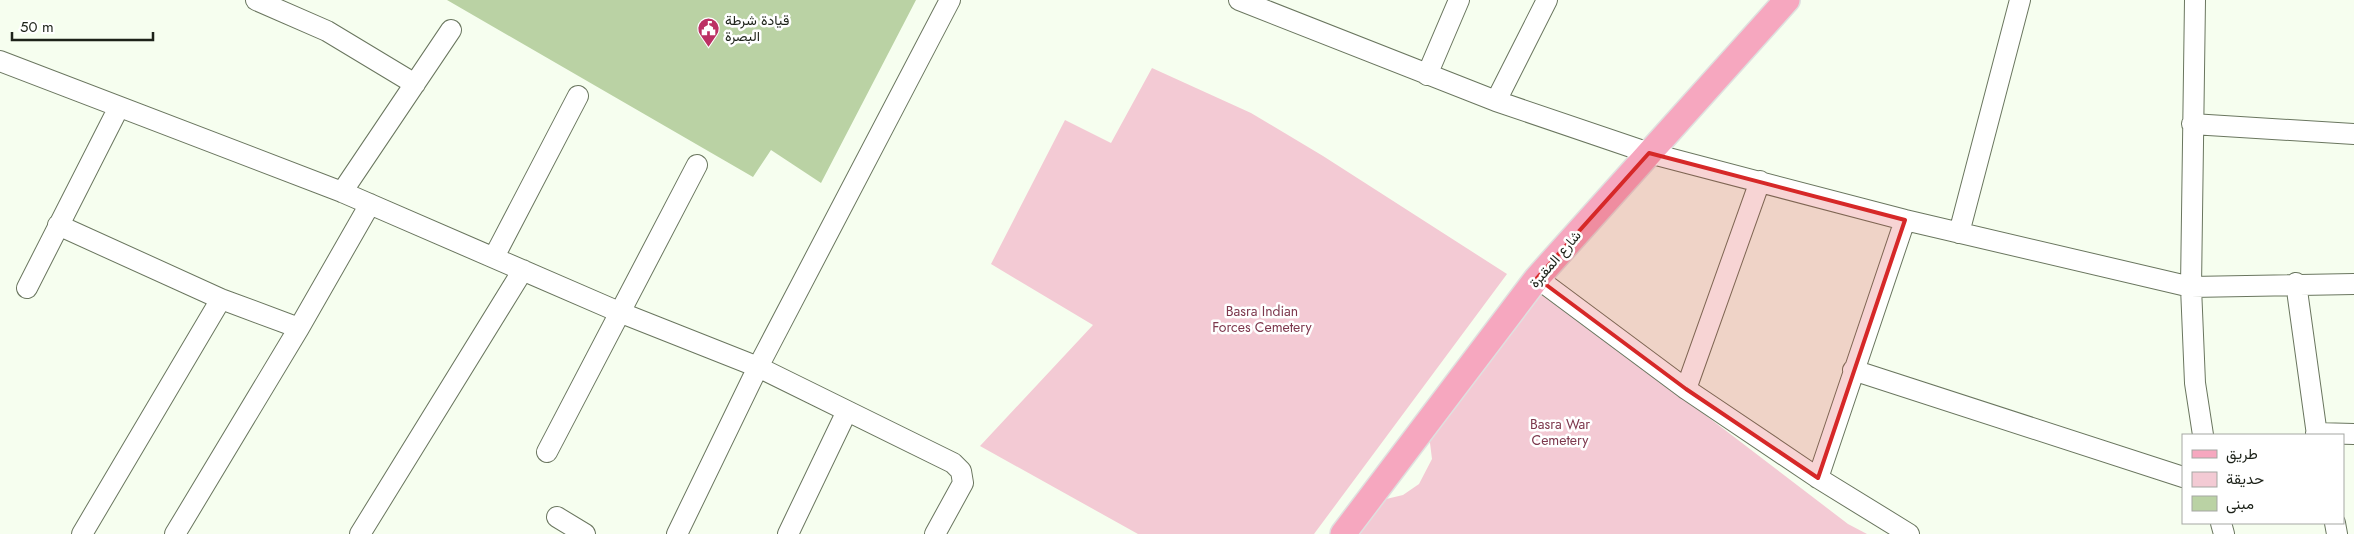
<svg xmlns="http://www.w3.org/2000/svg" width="2354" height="534" viewBox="0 0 2354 534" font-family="Jost,Vazirmatn,sans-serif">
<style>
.green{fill:#f3cad4}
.building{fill:#bad2a4}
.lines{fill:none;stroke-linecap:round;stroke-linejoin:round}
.minor-casing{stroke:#6a765f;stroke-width:22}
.major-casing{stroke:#dfe0df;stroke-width:28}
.minor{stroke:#fff;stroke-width:20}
.major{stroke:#f6a7bf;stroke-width:25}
.marked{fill:#d62828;fill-opacity:0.2;stroke:#d62828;stroke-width:4;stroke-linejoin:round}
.labels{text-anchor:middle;stroke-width:5;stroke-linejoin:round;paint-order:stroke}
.poi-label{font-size:14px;fill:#1d2219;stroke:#fff;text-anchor:start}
.street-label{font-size:14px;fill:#1d2219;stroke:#fff}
.park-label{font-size:14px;fill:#7d384d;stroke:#fff}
</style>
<rect width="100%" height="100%" fill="#f6feef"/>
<path class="green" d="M1152 68 1251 113 1323 156 1507 274 1314 534H1138L980 446 1093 325 991 264 1065 120 1111 143Z
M1543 291 1848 524 1867 534H1356L1382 500 1403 495 1419 484 1432 459 1429 435Z"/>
<path class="building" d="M447 0H916L821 183 771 150 753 177Z"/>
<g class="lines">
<defs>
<path id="minor" d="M256 0 327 31 415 84
M1239 0 1496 101 1649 153 1905 220 2191 287 2354 284
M2195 0 2191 287 2195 383 2203 435
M0 61 342 192 619 312 758 367 953 463 961 471 963 483 935 534
M1427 75 1459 0
M1496 101 1547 0
M2192 124 2354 134
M342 192 451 30
M58 225 221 299 299 328
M1959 233 2020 0
M494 257 578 96
M1537 278 1686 389 1818 478 1909 534
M2296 283 2317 435
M27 288 119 107
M1853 370 2183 477
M1686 389 1760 181
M2316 433 2354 434
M547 452 697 165
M1818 478 1905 220
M557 517 585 534
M2221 523 2224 534
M2335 523 2337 534
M82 534 221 299
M175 534 299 328 370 204
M360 534 523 270
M677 534 758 367 950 0
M788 534 847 411"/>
<path id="major" d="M1343 534 1537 278 1787 0"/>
</defs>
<use href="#minor" class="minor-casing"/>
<use href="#major" class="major-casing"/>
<use href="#minor" class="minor"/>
<use href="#major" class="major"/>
</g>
<path class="marked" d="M1649 153 1905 220 1818 478 1686 389 1537 278Z"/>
<defs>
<symbol id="civic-pin" viewBox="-11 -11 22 30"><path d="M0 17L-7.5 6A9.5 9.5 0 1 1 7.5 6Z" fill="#bc3064" stroke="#fff"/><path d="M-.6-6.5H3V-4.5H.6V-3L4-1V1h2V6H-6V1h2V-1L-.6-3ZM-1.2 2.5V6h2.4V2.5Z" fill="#fff"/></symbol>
</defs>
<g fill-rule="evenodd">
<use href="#civic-pin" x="696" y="16" width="25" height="34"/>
</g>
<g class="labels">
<g class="poi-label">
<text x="725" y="25">قيادة شرطة<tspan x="725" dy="16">البصرة</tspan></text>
</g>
<g class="street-label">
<text transform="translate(1555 259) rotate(-49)" y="5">شارع المقبرة</text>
</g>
<g class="park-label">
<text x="1262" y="316">Basra Indian<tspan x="1262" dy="16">Forces Cemetery</tspan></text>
<text x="1560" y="429">Basra War<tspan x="1560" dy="16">Cemetery</tspan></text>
</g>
</g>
<rect x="2182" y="434" width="162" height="90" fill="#ffffff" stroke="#a5a7a3"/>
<rect x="2192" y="450" width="25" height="8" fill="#f6a7bf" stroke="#a5a7a3"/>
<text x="2226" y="459" font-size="15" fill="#1d2219">طريق</text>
<rect x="2192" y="472" width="25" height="15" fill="#f3cad4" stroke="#a5a7a3"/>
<text x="2226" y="484" font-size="15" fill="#1d2219">حديقة</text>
<rect x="2192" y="496" width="25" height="15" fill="#bad2a4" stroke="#a5a7a3"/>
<text x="2226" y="509" font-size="15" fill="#1d2219">مبنى</text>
<path d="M12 32v8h141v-8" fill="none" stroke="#1d2219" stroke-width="2.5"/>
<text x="20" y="32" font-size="15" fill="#1d2219" stroke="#ffffff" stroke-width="4" paint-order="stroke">50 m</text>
</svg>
